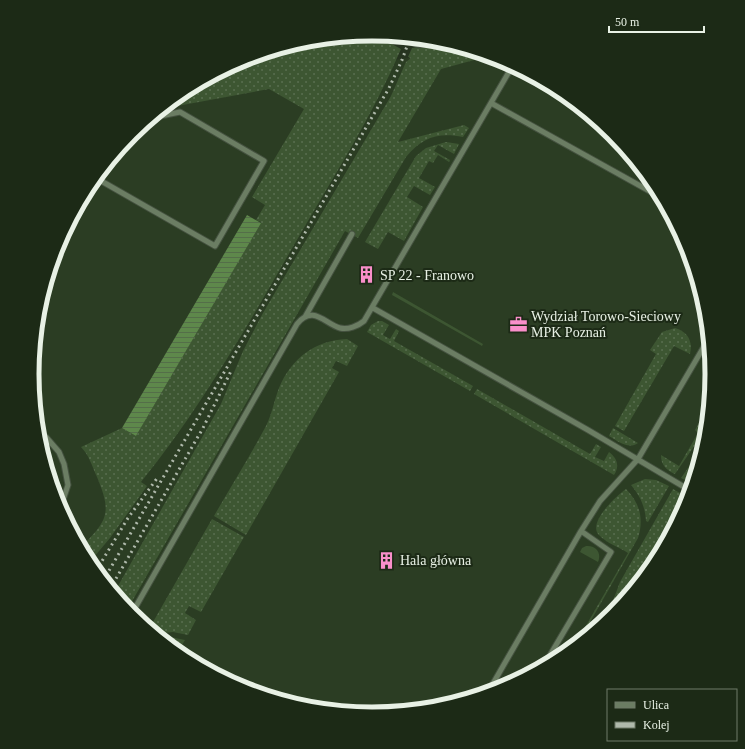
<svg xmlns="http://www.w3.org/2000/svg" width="745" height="749" viewBox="0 0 745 749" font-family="Georgia,serif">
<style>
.built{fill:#2b3d23}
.grass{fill:url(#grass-dots)}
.garden{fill:#3d5632}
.water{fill:url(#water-rules)}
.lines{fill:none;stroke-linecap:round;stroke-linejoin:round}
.service-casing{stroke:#455240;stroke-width:7}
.minor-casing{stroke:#455240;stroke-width:10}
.service{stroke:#6b7d63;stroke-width:5}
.minor{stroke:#6b7d63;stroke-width:8}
.rail{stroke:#afb9ab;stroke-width:3;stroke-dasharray:2 4;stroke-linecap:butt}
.labels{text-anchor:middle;stroke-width:4;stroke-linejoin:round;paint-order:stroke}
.poi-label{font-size:14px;fill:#e8f1e5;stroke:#1c2a16;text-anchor:start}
.rim{fill:none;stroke:#e8f1e5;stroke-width:5}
</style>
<defs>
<pattern id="grass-dots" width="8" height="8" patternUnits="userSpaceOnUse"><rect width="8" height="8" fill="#3d5632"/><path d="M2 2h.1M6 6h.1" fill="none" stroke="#596f50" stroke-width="1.8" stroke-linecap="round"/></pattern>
<pattern id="water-rules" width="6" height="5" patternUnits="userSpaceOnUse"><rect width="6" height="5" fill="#5e884b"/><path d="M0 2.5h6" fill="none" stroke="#546e49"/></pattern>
</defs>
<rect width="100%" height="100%" fill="#263420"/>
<path class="built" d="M368 44 372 63 444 53 462 48 503 60 562 92 613 134 656 186 687 244 706 308 713 375 706 441 687 505 655 564 613 615 561 658 503 689 439 708 372 715 306 708 242 689 183 657 132 615 89 563 58 505 39 441 32 374 39 308 58 244 90 185 132 134 184 91 219 72Z"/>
<path class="grass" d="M373 34 382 35 381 38 401 49C373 115 334 176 298 238 250 321 202 407 141 482L147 486 110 538 89 563 81 547C108 520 112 513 97 477 92 466 89 455 81 447L122 428 136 436 261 222 256 220 265 205 252 197 304 109 269 89 161 109 184 91 242 60 306 41Z
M437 40 489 56 441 69 398 142 464 125 469 128 463 137C439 132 422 137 406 157L358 238 345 231 127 610 114 593 221 404 243 351 263 313 391 96 406 62 411 58 408 57 412 48 419 47Z
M446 142 459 144 454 154 438 145 434 151 450 160 449 162 438 155 433 163 429 161 419 178 435 187 430 195 414 186 407 197 423 207 404 241 388 232 378 249 365 242 416 156 426 148Z
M378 321H382L389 325 383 335 390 339 396 329 399 331 394 341 473 386 470 391 367 332 371 325Z
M675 328C688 332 693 341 690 354L674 346 624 431 615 426 656 354 650 350 662 332Z
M347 339 358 346 347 366 336 361 332 368 339 372 246 535 214 516C231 486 250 456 266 426 272 414 274 401 279 388 291 359 315 340 347 339Z
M477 389 590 454 596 444 601 447 595 457 604 461 609 452C617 458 620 466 614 475L474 394Z
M710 403 708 426 675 474C666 470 661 465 661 455L679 466 698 433 695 430Z
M613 428 638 443C628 450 618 441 609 436Z
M706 442 693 484 681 478Z
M645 479 656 480 669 486 648 522 646 521C645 506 640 496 631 485Z
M626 489C640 503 644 519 638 538L577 645 573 648 628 553C619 547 606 543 599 535 587 523 616 496 626 489Z
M673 489 689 498 687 505 655 564 613 615 605 622 620 582Z
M212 519 244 537 201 612 189 606 185 613 196 620 188 635 173 632 155 634 149 629Z
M170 637 185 640 177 653 160 638Z"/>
<path class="garden" d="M393 292 483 344 482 346 392 295Z
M586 546C596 545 602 553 598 562L580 552 582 548Z"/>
<path class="water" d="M247 215 261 223 136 436 122 428Z"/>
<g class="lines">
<defs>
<path id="service" d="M491 103 662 198
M96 178 215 246 264 161 180 112 151 118
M373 308 588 430 691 491
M305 317 352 234
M38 432 46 437 59 452 64 464 68 485 60 509
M131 615 297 324C313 304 325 324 340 328 348 330 358 326 364 321L513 65
M543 667 611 552 581 531 600 501 638 459 709 338
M487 694 581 531"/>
<path id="minor" d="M406 37C415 44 422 45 432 40"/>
</defs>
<use href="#service" class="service-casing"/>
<use href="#minor" class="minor-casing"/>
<use href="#service" class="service"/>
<use href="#minor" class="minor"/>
<path class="rail" d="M96 571 128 518 158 477
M103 581 389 88 402 60 410 38
M110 589 203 428 231 371"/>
</g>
<defs>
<symbol id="building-bare" viewBox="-9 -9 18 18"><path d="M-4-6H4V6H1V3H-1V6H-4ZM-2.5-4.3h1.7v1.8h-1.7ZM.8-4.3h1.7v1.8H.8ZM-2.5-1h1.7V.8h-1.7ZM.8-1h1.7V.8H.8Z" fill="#f98fca" stroke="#1c2a16" stroke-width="2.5" paint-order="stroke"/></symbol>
<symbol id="office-bare" viewBox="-9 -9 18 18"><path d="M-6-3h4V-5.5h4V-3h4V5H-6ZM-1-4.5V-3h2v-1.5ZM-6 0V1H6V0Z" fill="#f98fca" stroke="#1c2a16" stroke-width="2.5" paint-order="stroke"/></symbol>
</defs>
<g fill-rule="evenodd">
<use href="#building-bare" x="354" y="262" width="25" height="25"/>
<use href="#office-bare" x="506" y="312" width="25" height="25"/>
<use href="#building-bare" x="374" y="548" width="25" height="25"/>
</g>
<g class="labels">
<g class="poi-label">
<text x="380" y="280">SP 22 - Franowo</text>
<text x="531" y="321">Wydział Torowo-Sieciowy<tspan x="531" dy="16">MPK Poznań</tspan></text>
<text x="400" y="565">Hala główna</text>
</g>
</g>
<path d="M0 0H745V749H0ZM39 374a333 333 0 1 1 666 0a333 333 0 1 1-666 0Z" fill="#1c2a16" fill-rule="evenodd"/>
<path class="rim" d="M39 374a333 333 0 1 1 666 0a333 333 0 1 1-666 0Z"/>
<rect x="607" y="689" width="130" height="52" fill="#1c2a16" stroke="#6e7a69"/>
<rect x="615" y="702" width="20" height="6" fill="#6b7d63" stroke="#6e7a69"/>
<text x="643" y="709" font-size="12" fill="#e8f1e5">Ulica</text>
<rect x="615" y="722" width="20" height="6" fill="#afb9ab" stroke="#6e7a69"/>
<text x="643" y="729" font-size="12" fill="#e8f1e5">Kolej</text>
<path d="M609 26v6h95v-6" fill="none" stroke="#e8f1e5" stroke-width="2"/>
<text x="615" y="26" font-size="12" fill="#e8f1e5" stroke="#1c2a16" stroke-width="3" paint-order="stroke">50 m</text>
</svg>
